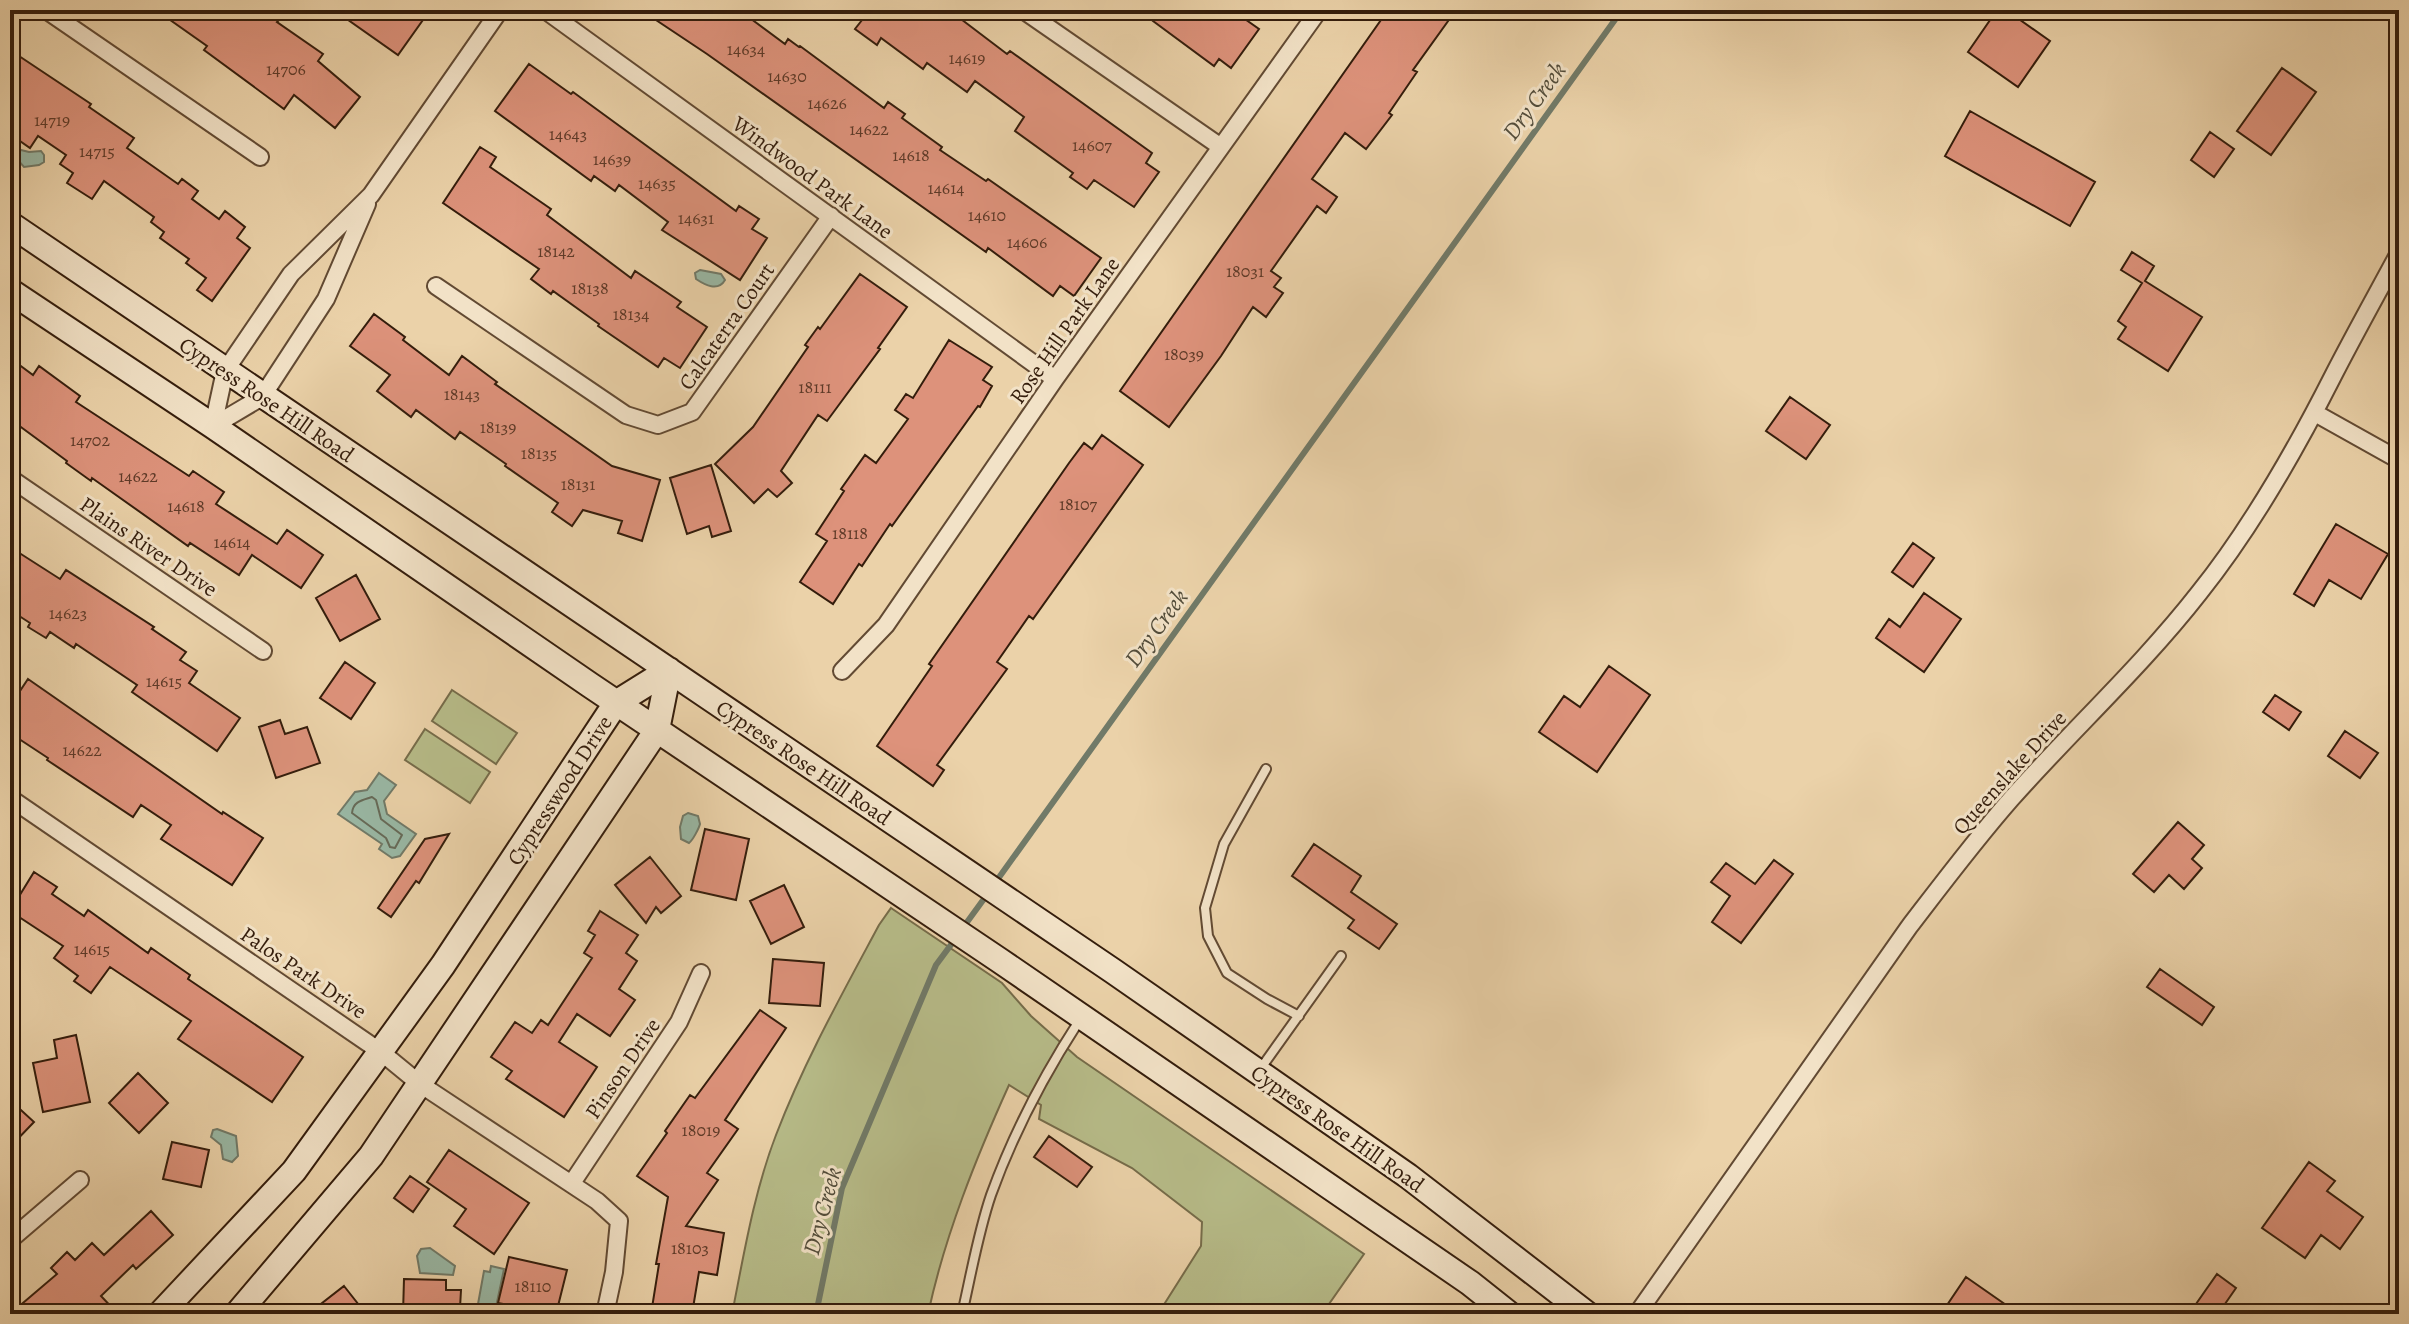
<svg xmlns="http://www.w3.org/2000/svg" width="2409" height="1324" viewBox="0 0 2409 1324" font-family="Alegreya,serif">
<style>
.green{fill:#b7bc89;stroke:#766c4a;stroke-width:2}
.water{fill:#99b8a5;stroke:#717a68;stroke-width:2}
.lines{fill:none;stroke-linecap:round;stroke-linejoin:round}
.shore{stroke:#666a58;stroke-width:2}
.stream{stroke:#717a68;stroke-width:6}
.building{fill:#dd927b;stroke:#341d0c;stroke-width:2}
.lane-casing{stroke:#624a33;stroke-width:12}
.street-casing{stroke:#624a33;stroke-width:20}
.secondary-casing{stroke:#341d0c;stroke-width:28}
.lane{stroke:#f2e2c7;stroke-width:8}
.street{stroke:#f2e2c7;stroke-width:16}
.secondary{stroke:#f2e2c7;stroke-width:24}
.labels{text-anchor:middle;stroke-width:6;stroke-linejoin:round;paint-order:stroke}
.number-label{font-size:18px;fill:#5e3a28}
.street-label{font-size:22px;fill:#341d0c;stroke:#f2e2c7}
.water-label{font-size:24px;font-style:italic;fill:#524c3a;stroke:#f2e2c7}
</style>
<rect width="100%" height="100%" fill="#ebd2a9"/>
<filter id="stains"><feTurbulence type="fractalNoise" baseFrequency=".0025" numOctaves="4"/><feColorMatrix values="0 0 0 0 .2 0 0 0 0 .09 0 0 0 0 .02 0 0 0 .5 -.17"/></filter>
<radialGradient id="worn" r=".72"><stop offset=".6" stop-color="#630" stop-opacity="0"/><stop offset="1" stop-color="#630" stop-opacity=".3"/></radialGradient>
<path class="green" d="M452 690 517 733 496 764 432 721Z
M425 729 490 772 470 803 405 760Z
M891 908 1002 983 1031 1016 1077 1057 1364 1254 1322 1314H1158L1201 1246 1202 1222 1132 1168 1039 1119 1041 1105 1009 1085C976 1158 945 1235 928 1314H732C744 1254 754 1192 776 1135 804 1062 842 994 879 925Z"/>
<path class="water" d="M21 150 29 152 41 151 44 155V162L39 165 24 167 16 158 18 151Z
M700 270 721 274 725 280C718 292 705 285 696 279L695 273Z
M379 773 396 785 384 801 387 814 416 834 400 856 392 858 379 849 382 844 338 814 355 792 367 790Z
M688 813 698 816 700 824C699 828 693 840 689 843L681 839 680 827 683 816Z
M217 1129 236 1136 238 1156 232 1162 223 1159 221 1145 211 1137 213 1130Z
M430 1248 455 1266 453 1275 420 1273 417 1256 421 1249Z
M491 1266 504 1269 496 1307 478 1304 484 1271 490 1272Z"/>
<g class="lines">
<path class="shore" d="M372 797 376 800 381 819 402 835 395 848 390 847 386 838 352 813C353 801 363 800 372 797Z"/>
<path class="stream" d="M995 883 1622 10
M962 929 989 892
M816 1314 842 1188 936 965 956 938"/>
</g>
<path class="building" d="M156 10H265L279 20 277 22 323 54 318 61 360 97 335 128 294 95 284 109 204 50 207 46Z
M334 10H430L398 55Z
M641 10H739L785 44 788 39 799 47 800 46 884 108 888 102 905 114 902 118 942 147 940 150 986 181 988 179 1101 258 1074 296 1060 286 1053 296 988 248 986 252 707 54Z
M870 10H949L1007 54 1010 51 1152 153 1146 163 1159 172 1134 207 1094 180 1087 189 1070 177 1073 173 1015 131 1024 117 975 81 967 92 927 63 923 69 881 38 877 45 855 29Z
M1160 10H1232L1259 29 1231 68 1219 59 1214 66 1153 21Z
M1388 10H1456L1413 70 1417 72 1389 113 1392 115 1366 149 1345 133 1312 179 1337 197 1326 213 1317 206 1271 271 1281 278 1274 287 1283 293 1266 317 1253 307 1221 356 1169 427 1120 391Z
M1997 10H2006L2050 41 2018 87 1968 52Z
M10 50 91 104 89 107 134 138 127 148 178 184 182 179 198 191 192 199 219 219 225 211 245 227 237 238 250 248 212 301 197 290 206 278 186 263 189 259 160 238 164 232 151 222 154 217 104 181 92 199 67 183 73 173 60 164 66 155 38 136 30 148 10 134Z
M529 64 571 94 573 92 736 211 739 206 759 219 752 229 767 238 740 280 662 230 668 222 619 185 615 191 594 176 591 181 495 111Z
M2282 68 2316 92 2271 155 2237 131Z
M1970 111 2095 182 2070 226 1945 156Z
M2210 132 2234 149 2214 177 2191 160Z
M480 147 496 157 490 167 551 209 547 215 631 278 635 271 681 302 677 307 707 327 680 368 664 358 658 367 598 326 599 324 553 291 551 294 531 279 539 269 443 203Z
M2132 252 2154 266 2145 281 2202 317 2168 371 2118 339 2126 327 2118 321 2142 283 2121 270Z
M860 274 907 307 878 348 880 349 827 421 818 415 781 471 792 483 777 497 768 489 754 503 715 464 753 427 808 347 805 345 818 327 820 329Z
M374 314 405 337 403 340 449 375 462 356 497 382 495 384 612 466 660 480 642 541 618 533 622 521 583 510 572 526 552 512 558 503 505 466 506 464 460 432 455 439 416 410 411 417 377 391 390 375 350 346Z
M949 340 992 367 983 380 992 386 980 407 978 406 892 526 890 524 862 566 859 564 833 604 800 582 827 541 816 534 844 491 841 489 865 455 876 463 908 419 895 410 906 394 913 398Z
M10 358 33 375 39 366 80 396 76 402 189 476 193 471 224 492 216 504 277 544 287 530 323 555 301 588 252 555 239 575 190 543 188 546 92 478 91 481 66 463 67 461 10 419Z
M1790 397 1830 425 1806 459 1766 431Z
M1102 435 1143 465 1033 619 1029 616 997 662 1007 669 937 765 944 770 933 786 877 746 932 666 929 664 1069 463 1084 443 1092 449Z
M711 465 731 531 712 537 709 526 687 534 670 478Z
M2336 524 2388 554 2361 599 2329 580 2314 606 2294 594Z
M1913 543 1934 558 1913 587 1892 572Z
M10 547 60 579 66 570 154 627 152 629 186 652 180 660 197 671 189 683 240 718 217 751 132 692 137 685 76 644 74 648 50 632 46 638 28 627 30 623 10 610Z
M356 575 380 619 340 641 316 598Z
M1924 593 1961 619 1924 672 1876 638 1889 619 1900 627Z
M345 662 375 683 351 719 320 698Z
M1609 666 1650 695 1597 772 1539 732 1564 696 1580 707Z
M28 679 222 814 223 812 263 838 232 885 161 839 171 825 141 805 133 817 47 760 48 758 10 733V706Z
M2275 695 2301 712 2289 730 2263 712Z
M280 720 285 734 307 727 320 763 276 778 259 727Z
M2345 731 2378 753 2360 778 2328 756Z
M2178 822 2204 845 2192 859 2202 868 2184 889 2169 875 2154 892 2133 874Z
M705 829 749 839 736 900 691 890Z
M449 834 419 883 416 881 391 917 378 908 425 839Z
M1314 844 1361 876 1351 892 1397 924 1379 949 1348 928 1354 920 1292 876Z
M650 857 681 896 661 913 656 907 646 923 615 885Z
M1774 860 1793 874 1741 943 1712 922 1730 896 1711 882 1726 863 1755 884Z
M34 872 57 887 52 894 84 916 88 910 148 953 151 948 190 975 188 979 303 1057 272 1102 178 1039 191 1021 110 967 91 993 74 981 78 976 54 958 63 946 10 911Z
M784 885 804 927 771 944 750 901Z
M600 911 638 935 626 953 637 961 619 989 635 1000 610 1036 577 1014 559 1042 597 1067 564 1117 506 1079 512 1071 491 1057 515 1022 532 1033 541 1020 548 1025 592 958 584 953 595 935 588 931Z
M773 959 824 963 820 1006 769 1003Z
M2160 969 2214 1007 2202 1025 2147 987Z
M760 1010 786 1028 725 1120 738 1129 707 1173 718 1180 686 1226 724 1233 717 1275 699 1272 692 1314H651L659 1264H656L668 1197 637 1176 667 1133 665 1131 690 1095 695 1098Z
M76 1035 90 1102 43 1112 33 1063 57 1058 54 1040Z
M138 1073 168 1103 139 1133 109 1103Z
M10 1100 34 1122 10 1147Z
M1049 1136 1092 1167 1077 1187 1034 1157Z
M172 1142 209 1150 201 1187 163 1179Z
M449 1150 529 1203 494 1254 454 1226 466 1209 427 1182Z
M2309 1162 2335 1181 2327 1191 2363 1217 2340 1249 2321 1235 2305 1258 2262 1228Z
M410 1176 429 1189 413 1212 394 1198Z
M151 1211 173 1235 136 1269 133 1265 101 1296 118 1314H10L57 1274 51 1268 67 1252 75 1260 92 1243 104 1255Z
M509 1257 567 1270 556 1314 498 1303Z
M2217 1274 2236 1288 2218 1314H2210L2196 1304Z
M1966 1277 2019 1314H1941Z
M404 1279 446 1280V1290H461L460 1308 451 1307V1314H403Z
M344 1286 366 1314H308Z"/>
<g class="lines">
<defs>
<path id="lane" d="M1266 769 1224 844 1205 908 1208 936 1227 973 1267 999 1299 1016
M1261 1068 1341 956
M962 1314C971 1275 978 1233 991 1195 1013 1134 1044 1075 1079 1021"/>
<path id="street" d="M46 10 260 157
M545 10 1055 379
M1023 10 1221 147
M436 286 626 415 658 425 692 412 831 216
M2315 413 2399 460
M213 426 225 371 291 274 371 195 500 10
M213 426 262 397 326 299 367 204
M10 478 263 651
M842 671 886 625 1055 379 1319 10
M10 798 381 1052 420 1084 597 1201 619 1221 614 1272 605 1314
M572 1183 679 1022 701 973
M10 1240 80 1180
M1637 1314 1909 927C1942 884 1975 840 2011 799 2073 729 2142 666 2199 593 2252 527 2295 451 2333 376 2354 335 2377 294 2399 253"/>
<path id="secondary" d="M10 224 1113 971 1408 1176 1587 1314
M10 291 213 426 590 685 999 960 1470 1283 1509 1314
M160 1314 294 1171 443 965 616 703 669 670
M237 1314 371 1156 657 730 669 670"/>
</defs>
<use href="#lane" class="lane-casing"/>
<use href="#street" class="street-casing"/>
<use href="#secondary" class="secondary-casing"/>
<use href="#lane" class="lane"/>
<use href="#street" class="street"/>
<use href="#secondary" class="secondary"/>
</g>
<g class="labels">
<g class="number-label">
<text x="746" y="55">14634</text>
<text x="967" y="64">14619</text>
<text x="286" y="75">14706</text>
<text x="787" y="82">14630</text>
<text x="827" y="109">14626</text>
<text x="52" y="126">14719</text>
<text x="869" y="135">14622</text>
<text x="568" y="140">14643</text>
<text x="1092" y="151">14607</text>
<text x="97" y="157">14715</text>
<text x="911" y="161">14618</text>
<text x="612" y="165">14639</text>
<text x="657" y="189">14635</text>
<text x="946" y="194">14614</text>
<text x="987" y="221">14610</text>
<text x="696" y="224">14631</text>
<text x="1027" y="248">14606</text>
<text x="556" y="257">18142</text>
<text x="1245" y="277">18031</text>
<text x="590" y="294">18138</text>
<text x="631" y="320">18134</text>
<text x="1184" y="360">18039</text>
<text x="815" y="393">18111</text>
<text x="462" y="400">18143</text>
<text x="498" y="433">18139</text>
<text x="90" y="446">14702</text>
<text x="539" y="459">18135</text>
<text x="138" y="482">14622</text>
<text x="578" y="490">18131</text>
<text x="1078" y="510">18107</text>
<text x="186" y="512">14618</text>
<text x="850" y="539">18118</text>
<text x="232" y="548">14614</text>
<text x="68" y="619">14623</text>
<text x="164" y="687">14615</text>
<text x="82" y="756">14622</text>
<text x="92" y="955">14615</text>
<text x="701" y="1136">18019</text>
<text x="690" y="1254">18103</text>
<text x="533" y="1292">18110</text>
</g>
<g class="street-label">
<text transform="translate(813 177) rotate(36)" y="8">Windwood Park Lane</text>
<text transform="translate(726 326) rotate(-55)" y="8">Calcaterra Court</text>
<text transform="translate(1064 330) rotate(-55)" y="8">Rose Hill Park Lane</text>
<text transform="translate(267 399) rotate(34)" y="8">Cypress Rose Hill Road</text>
<text transform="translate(149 546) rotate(34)" y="8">Plains River Drive</text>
<text transform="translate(804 762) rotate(34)" y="8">Cypress Rose Hill Road</text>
<text transform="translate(2009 772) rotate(-48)" y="8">Queenslake Drive</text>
<text transform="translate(559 790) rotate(-57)" y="8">Cypresswood Drive</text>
<text transform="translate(304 972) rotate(34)" y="8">Palos Park Drive</text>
<text transform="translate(622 1068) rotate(-56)" y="8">Pinson Drive</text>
<text transform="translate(1338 1128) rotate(35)" y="8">Cypress Rose Hill Road</text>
</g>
<g class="water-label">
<text transform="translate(1534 101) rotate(-54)" y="8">Dry Creek</text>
<text transform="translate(1156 628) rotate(-54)" y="8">Dry Creek</text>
<text transform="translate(822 1211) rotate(-75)" y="8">Dry Creek</text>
</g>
</g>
<rect width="2409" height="1324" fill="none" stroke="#ebd2a9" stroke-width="40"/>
<rect x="12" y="12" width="2385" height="1300" fill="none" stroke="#341d0c" stroke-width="4"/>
<rect x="20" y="20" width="2369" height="1284" fill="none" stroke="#341d0c" stroke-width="2"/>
<rect width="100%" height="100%" filter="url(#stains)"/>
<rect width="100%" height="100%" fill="url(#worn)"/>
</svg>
